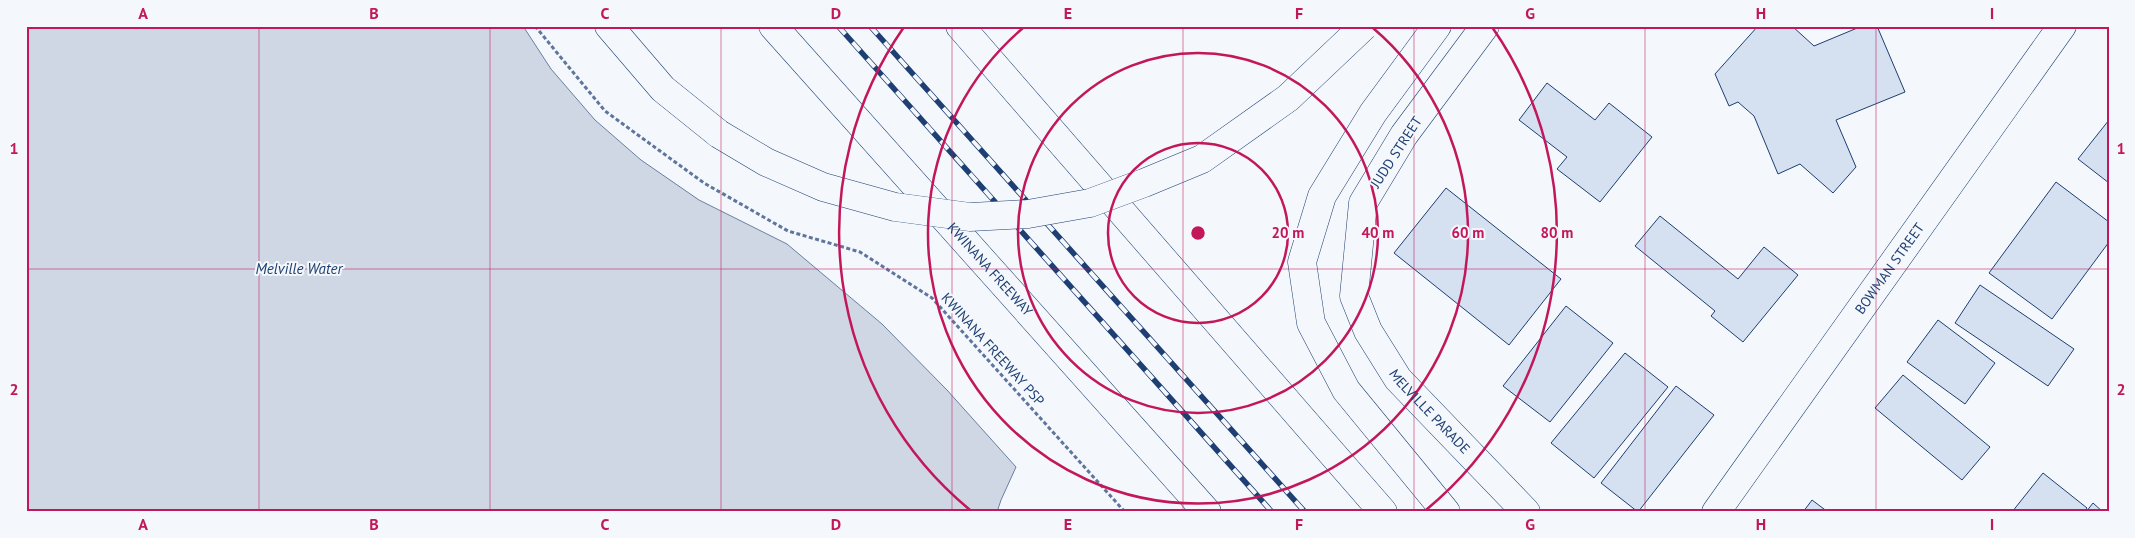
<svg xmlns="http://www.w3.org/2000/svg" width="2135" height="538" viewBox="0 0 2135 538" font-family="'PT Sans',sans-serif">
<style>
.water{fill:#cfd7e4;stroke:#687fa3}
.building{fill:#d5e0f0;stroke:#1d3f73}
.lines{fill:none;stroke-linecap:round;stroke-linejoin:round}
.street-casing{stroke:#1d3f73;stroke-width:29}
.highway-casing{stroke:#1d3f73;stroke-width:29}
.path{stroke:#5e769c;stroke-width:3;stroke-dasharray:4 2.5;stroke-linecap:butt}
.street{stroke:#f4f7fb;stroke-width:28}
.highway{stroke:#f4f7fb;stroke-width:28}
.rail-casing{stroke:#1d3f73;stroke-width:5.5}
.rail{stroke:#f4f7fb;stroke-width:4;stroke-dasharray:11;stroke-linecap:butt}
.highway-bridge-casing{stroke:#1d3f73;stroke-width:29;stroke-linecap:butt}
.highway-bridge{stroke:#f4f7fb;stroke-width:28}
.grid{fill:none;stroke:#c2185b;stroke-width:1;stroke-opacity:0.55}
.ring{fill:none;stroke:#c2185b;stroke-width:2.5}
.labels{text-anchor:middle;stroke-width:4;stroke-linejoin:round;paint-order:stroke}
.street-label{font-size:14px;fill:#1d3f73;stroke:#f4f7fb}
.water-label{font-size:15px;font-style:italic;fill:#1d3f73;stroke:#f4f7fb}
.centre{fill:#c2185b;stroke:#f4f7fb;stroke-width:2.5}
.ring-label{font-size:15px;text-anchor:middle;font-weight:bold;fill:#c2185b;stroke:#f4f7fb;stroke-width:4;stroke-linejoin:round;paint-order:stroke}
.neatline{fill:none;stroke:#c2185b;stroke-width:2}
.grid-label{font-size:16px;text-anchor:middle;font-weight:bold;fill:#c2185b}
</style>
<rect width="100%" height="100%" fill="#f4f7fb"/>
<path class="water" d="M26 26H523L551 69 595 120 641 160 699 200 787 244 882 324 947 390 1016 467 1001 500 997 512H26Z"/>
<path class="building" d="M1758 26H1792L1814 46 1862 26H1877L1905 92 1836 120 1856 167 1833 193 1800 164 1778 174 1754 116 1738 102 1729 106 1715 74Z
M1547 83 1595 120 1609 103 1652 137 1600 202 1557 169 1567 157 1519 120Z
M2109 120V183L2078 159Z
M2056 182 2109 222V242L2052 319 1989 273Z
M1446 188 1561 279 1509 345 1394 253Z
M1660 216 1738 279 1764 247 1798 275 1743 342 1711 316 1715 311 1635 246Z
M1980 285 2074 349 2048 386 1955 323Z
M1566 306 1613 343 1550 422 1503 386Z
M1938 320 1995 363 1965 404 1907 362Z
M1625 353 1668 387 1594 478 1551 443Z
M1903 375 1990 447 1962 480 1875 408Z
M1676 386 1714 415 1638 512 1601 483Z
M2043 473 2087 508 2084 512H2012Z
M1812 500 1828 512H1803Z
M2093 503 2103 512H2086Z"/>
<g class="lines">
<defs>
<g id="street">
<path id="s1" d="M1485 26 1404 135 1363 203 1354 296 1368 331 1398 379 1526 512"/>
<path id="s2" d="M1716 512 2062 26"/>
</g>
<g id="highway">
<path d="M609 26 663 89 719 134"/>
<path id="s3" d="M773 26 1207 512"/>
<path d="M960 26 1383 512"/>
<path d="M1437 26 1373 113 1322 196 1302 262 1311 323 1346 390 1446 512"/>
</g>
</defs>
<use href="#street" class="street-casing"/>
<use href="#highway" class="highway-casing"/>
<path class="path" d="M535 26 605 111 704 183 788 231 860 252 932 298 1125 512"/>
<use href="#street" class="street"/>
<use href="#highway" class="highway"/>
<defs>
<path id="rail" d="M838 26 1272 512
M870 26 1305 512"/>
</defs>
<use href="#rail" class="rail-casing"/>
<use href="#rail" class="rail"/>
<defs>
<path id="highway-bridge" d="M719 134 766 162 823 187 895 207 970 217 1028 214 1090 203 1144 183 1202 159 1288 98 1364 26"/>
</defs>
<use href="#highway-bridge" class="highway-bridge-casing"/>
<use href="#highway-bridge" class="highway-bridge"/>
</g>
<path class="grid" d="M259 26V512M490 26V512M721 26V512M952 26V512M1183 26V512M1414 26V512M1645 26V512M1876 26V512M26 269H2109"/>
<g class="ring">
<circle cx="1198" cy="233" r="90"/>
<circle cx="1198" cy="233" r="180"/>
<path d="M1373 28A270 270 0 1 1 1023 28"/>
<path d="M970 510A359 359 0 0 1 904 27M1492 27A359 359 0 0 1 1426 510"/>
</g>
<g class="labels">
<g class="street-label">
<text transform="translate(1396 152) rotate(-57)" y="5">JUDD STREET</text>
<text dy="5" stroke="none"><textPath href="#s3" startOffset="326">KWINANA FREEWAY</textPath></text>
<text dy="5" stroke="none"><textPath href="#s2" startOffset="299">BOWMAN STREET</textPath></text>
<text transform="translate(993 349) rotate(48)" y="5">KWINANA FREEWAY PSP</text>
<text dy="5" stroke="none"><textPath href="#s1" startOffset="448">MELVILLE PARADE</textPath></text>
</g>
<g class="water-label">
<text x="299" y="274">Melville Water</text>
</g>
</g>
<circle cx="1198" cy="233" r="8" class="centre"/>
<g class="ring-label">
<text x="1288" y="238">20 m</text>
<text x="1378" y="238">40 m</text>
<text x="1468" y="238">60 m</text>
<text x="1557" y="238">80 m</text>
</g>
<rect width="2135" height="538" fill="none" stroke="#f4f7fb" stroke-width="55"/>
<rect x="28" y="28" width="2080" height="482" class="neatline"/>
<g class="grid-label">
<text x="143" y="19">A</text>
<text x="374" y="19">B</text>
<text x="605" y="19">C</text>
<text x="836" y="19">D</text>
<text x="1068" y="19">E</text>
<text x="1299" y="19">F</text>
<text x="1530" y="19">G</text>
<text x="1761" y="19">H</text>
<text x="1992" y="19">I</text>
<text x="14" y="154">1</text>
<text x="2121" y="154">1</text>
<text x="14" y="395">2</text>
<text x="2121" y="395">2</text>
<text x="143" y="530">A</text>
<text x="374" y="530">B</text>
<text x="605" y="530">C</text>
<text x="836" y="530">D</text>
<text x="1068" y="530">E</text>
<text x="1299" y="530">F</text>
<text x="1530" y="530">G</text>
<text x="1761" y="530">H</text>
<text x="1992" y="530">I</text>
</g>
</svg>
